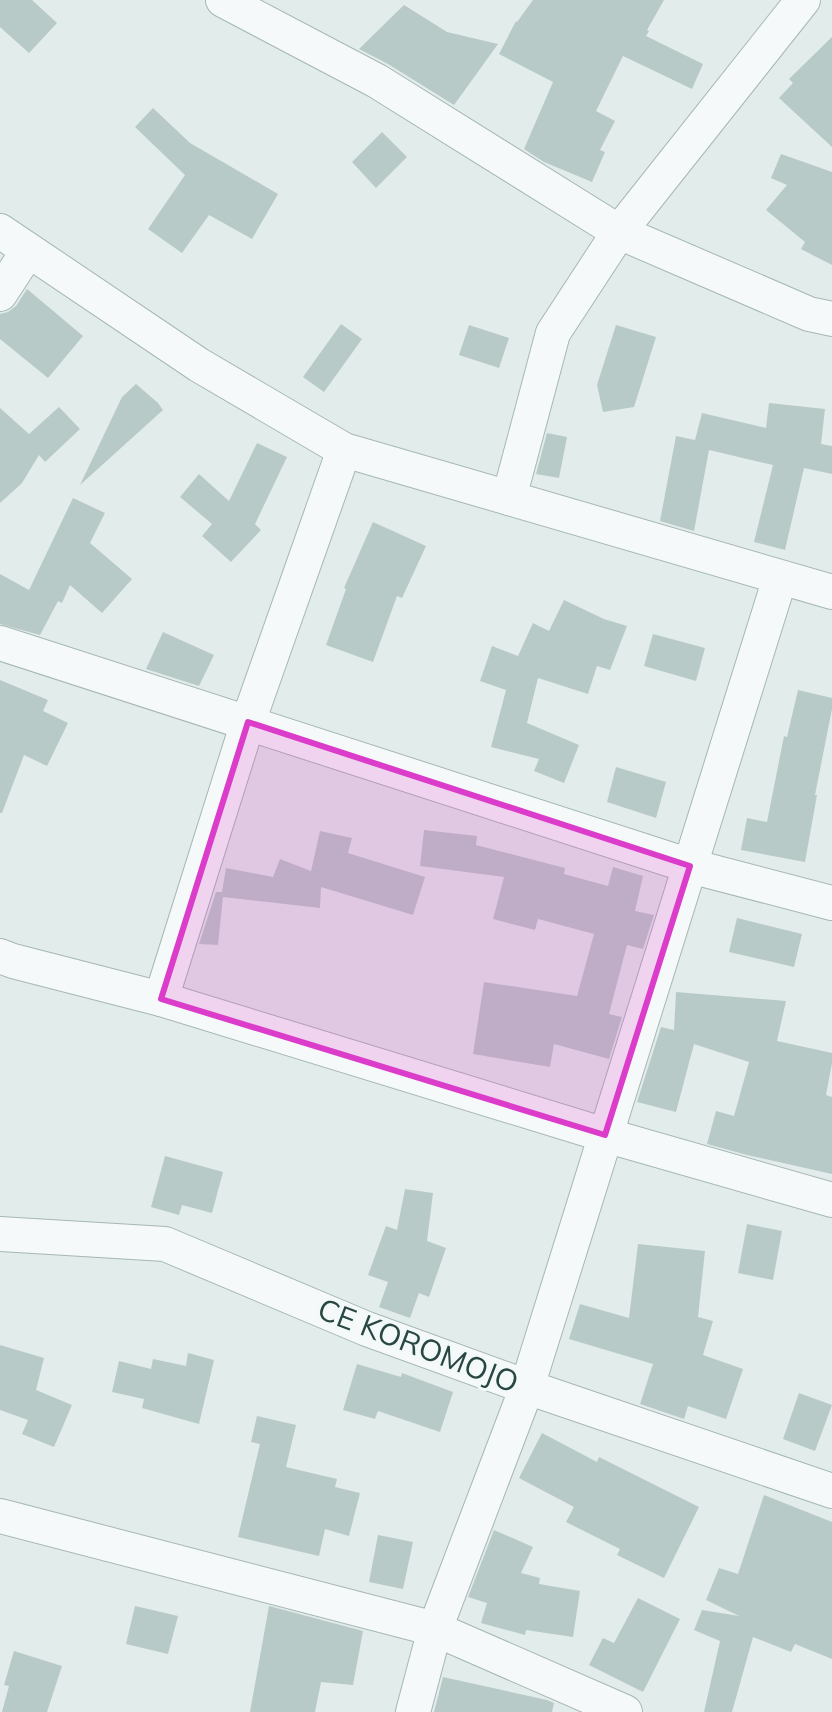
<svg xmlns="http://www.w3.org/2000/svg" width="832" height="1712" viewBox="0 0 832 1712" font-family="Mulish,sans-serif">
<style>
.building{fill:#b8cac7}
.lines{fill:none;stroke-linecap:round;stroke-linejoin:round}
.minor-casing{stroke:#a6b7b4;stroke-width:36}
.minor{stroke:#f5f9f9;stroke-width:34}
.marked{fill:#db3cca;fill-opacity:0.2;stroke:#db3cca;stroke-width:6;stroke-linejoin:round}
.labels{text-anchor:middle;stroke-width:6;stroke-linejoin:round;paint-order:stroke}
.street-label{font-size:30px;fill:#284642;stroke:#f2f9f8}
</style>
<rect width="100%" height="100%" fill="#e2ecea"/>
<g class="building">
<polygon points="0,0 32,0 57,23 29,53 0,27"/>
<polygon points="533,0 664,0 647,30 649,31 646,36 703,64 692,89 623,56 596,111 615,121 600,150 605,152 592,182 544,162 524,149 553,82 499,54 516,21 517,22"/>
<polygon points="404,5 447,32 498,44 454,105 388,64 359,49"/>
<polygon points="832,37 832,147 779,98 793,83 789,79"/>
<polygon points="153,108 190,143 278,194 252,239 209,215 182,253 148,229 185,175 135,127"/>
<polygon points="382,132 407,157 376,188 352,162"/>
<polygon points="781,154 832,172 832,265 801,249 805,242 766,210 787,185 771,178"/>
<polygon points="27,289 83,336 48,378 0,339 0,314 8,312 16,306"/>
<polygon points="341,324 362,339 324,392 303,377"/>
<polygon points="469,325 509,338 499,368 459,355"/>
<polygon points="616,325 656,337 634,407 603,412 597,385"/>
<polygon points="136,384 158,403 163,410 80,485 122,397"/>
<polygon points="769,403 825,409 821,444 832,446 832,474 804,468 785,550 754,542 773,465 709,450 694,531 660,521 676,436 695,440 702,413 766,428"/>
<polygon points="59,407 80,429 45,462 39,455 22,483 0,503 0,408 29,434"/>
<polygon points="547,433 567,437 559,478 536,474"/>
<polygon points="257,443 287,457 255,524 261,530 231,562 202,536 212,524 180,497 199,474 229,501"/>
<polygon points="73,498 105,513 90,543 132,579 102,613 70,585 62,603 58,601 40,635 0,624 0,574 29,590"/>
<polygon points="373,522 426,546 402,598 397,596 373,662 326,645 346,589 344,588"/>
<polygon points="564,600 604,619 627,626 610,670 597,666 588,694 538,678 527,723 579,745 564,783 534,771 539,759 491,747 506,690 480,681 492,646 518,656 533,623 549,631"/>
<polygon points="163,632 214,655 199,686 146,669"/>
<polygon points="653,634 705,648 696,681 644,666"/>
<polygon points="0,680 48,700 43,711 68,723 47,766 24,755 2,813 0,813"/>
<polygon points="798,690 832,698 832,709 815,795 817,795 805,862 741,850 747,818 767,822 784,736 787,737"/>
<polygon points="616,767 666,782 656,818 607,802"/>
<polygon points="424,830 477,836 476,845 565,868 564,874 608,886 613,867 643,876 635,911 654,915 643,949 627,945 609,1014 622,1017 609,1059 554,1044 550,1067 473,1054 484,982 577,996 594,934 538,919 535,930 493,919 504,877 420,866"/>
<polygon points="320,831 352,838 348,853 425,877 413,915 321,887 320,908 223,897 218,945 199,944 216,892 222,892 226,868 273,877 280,859 311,871"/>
<polygon points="737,918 802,934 794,967 729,952"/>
<polygon points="676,992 786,1001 777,1041 832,1053 832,1063 826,1095 832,1097 832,1174 747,1155 707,1144 716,1111 734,1116 749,1062 694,1044 676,1112 637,1102 661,1027 674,1030"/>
<polygon points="165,1156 223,1172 212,1213 182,1205 179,1215 151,1207"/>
<polygon points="405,1189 433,1193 427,1241 446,1248 429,1297 419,1293 410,1318 379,1307 388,1282 368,1275 386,1226 397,1230"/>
<polygon points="747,1224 782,1231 773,1280 738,1273"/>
<polygon points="638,1244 705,1251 698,1317 713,1321 703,1355 743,1369 726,1419 688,1406 684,1419 640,1404 653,1364 569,1339 580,1304 629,1318"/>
<polygon points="0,1345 44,1358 36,1390 72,1405 54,1447 22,1434 28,1420 0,1410"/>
<polygon points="188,1353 214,1360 199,1424 142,1408 144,1399 112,1392 119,1361 151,1369 153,1359 186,1366"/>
<polygon points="357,1364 401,1377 402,1373 453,1392 440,1432 378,1411 375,1419 343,1410"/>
<polygon points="799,1393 832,1405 815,1451 783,1439"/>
<polygon points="257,1416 296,1425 286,1467 337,1479 335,1487 360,1493 349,1536 325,1529 319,1556 238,1537 260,1444 251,1442"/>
<polygon points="542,1433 597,1462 599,1457 699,1507 664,1578 617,1555 620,1549 566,1522 574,1507 519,1478"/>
<polygon points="764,1495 832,1522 832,1659 795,1644 791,1652 753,1637 732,1712 704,1712 720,1641 694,1630 702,1610 739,1616 706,1600 719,1568 738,1574"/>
<polygon points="494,1530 533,1547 521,1573 540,1578 539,1584 580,1591 573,1637 526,1630 525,1635 481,1623 487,1603 468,1597"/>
<polygon points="378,1535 413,1542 403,1589 369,1582"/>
<polygon points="638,1598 680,1619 643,1692 589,1665 603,1638 614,1643"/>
<polygon points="135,1606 178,1616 168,1654 126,1644"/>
<polygon points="269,1606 363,1631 353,1685 321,1682 315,1712 250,1712"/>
<polygon points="14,1651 62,1666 47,1712 2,1712 9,1686 4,1685"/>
<polygon points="443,1677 547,1700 554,1703 552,1712 434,1712"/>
</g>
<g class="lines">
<defs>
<g id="minor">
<polyline points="223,0 377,81 619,232 809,314 832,319"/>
<polyline points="0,231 199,365 344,450 832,592"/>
<polyline points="0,294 28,251"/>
<polyline points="509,498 553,333 619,232 803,0"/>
<polyline points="0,643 690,866 832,903"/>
<polyline points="0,956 13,961 161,999 605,1135 832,1200"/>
<polyline points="161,999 248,722 344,450"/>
<polyline points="0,1234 165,1244 367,1329 527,1387 832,1491"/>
<polyline points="0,1516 435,1629 625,1712"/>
<polyline points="413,1712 435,1629 527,1387 780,578"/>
</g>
</defs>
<use href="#minor" class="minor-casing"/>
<use href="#minor" class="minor"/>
</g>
<path class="marked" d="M248,722L690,866L605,1135L161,999Z"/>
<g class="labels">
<g class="street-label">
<text transform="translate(418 1346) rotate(21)" y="10">CE KOROMOJO</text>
</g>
</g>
</svg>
